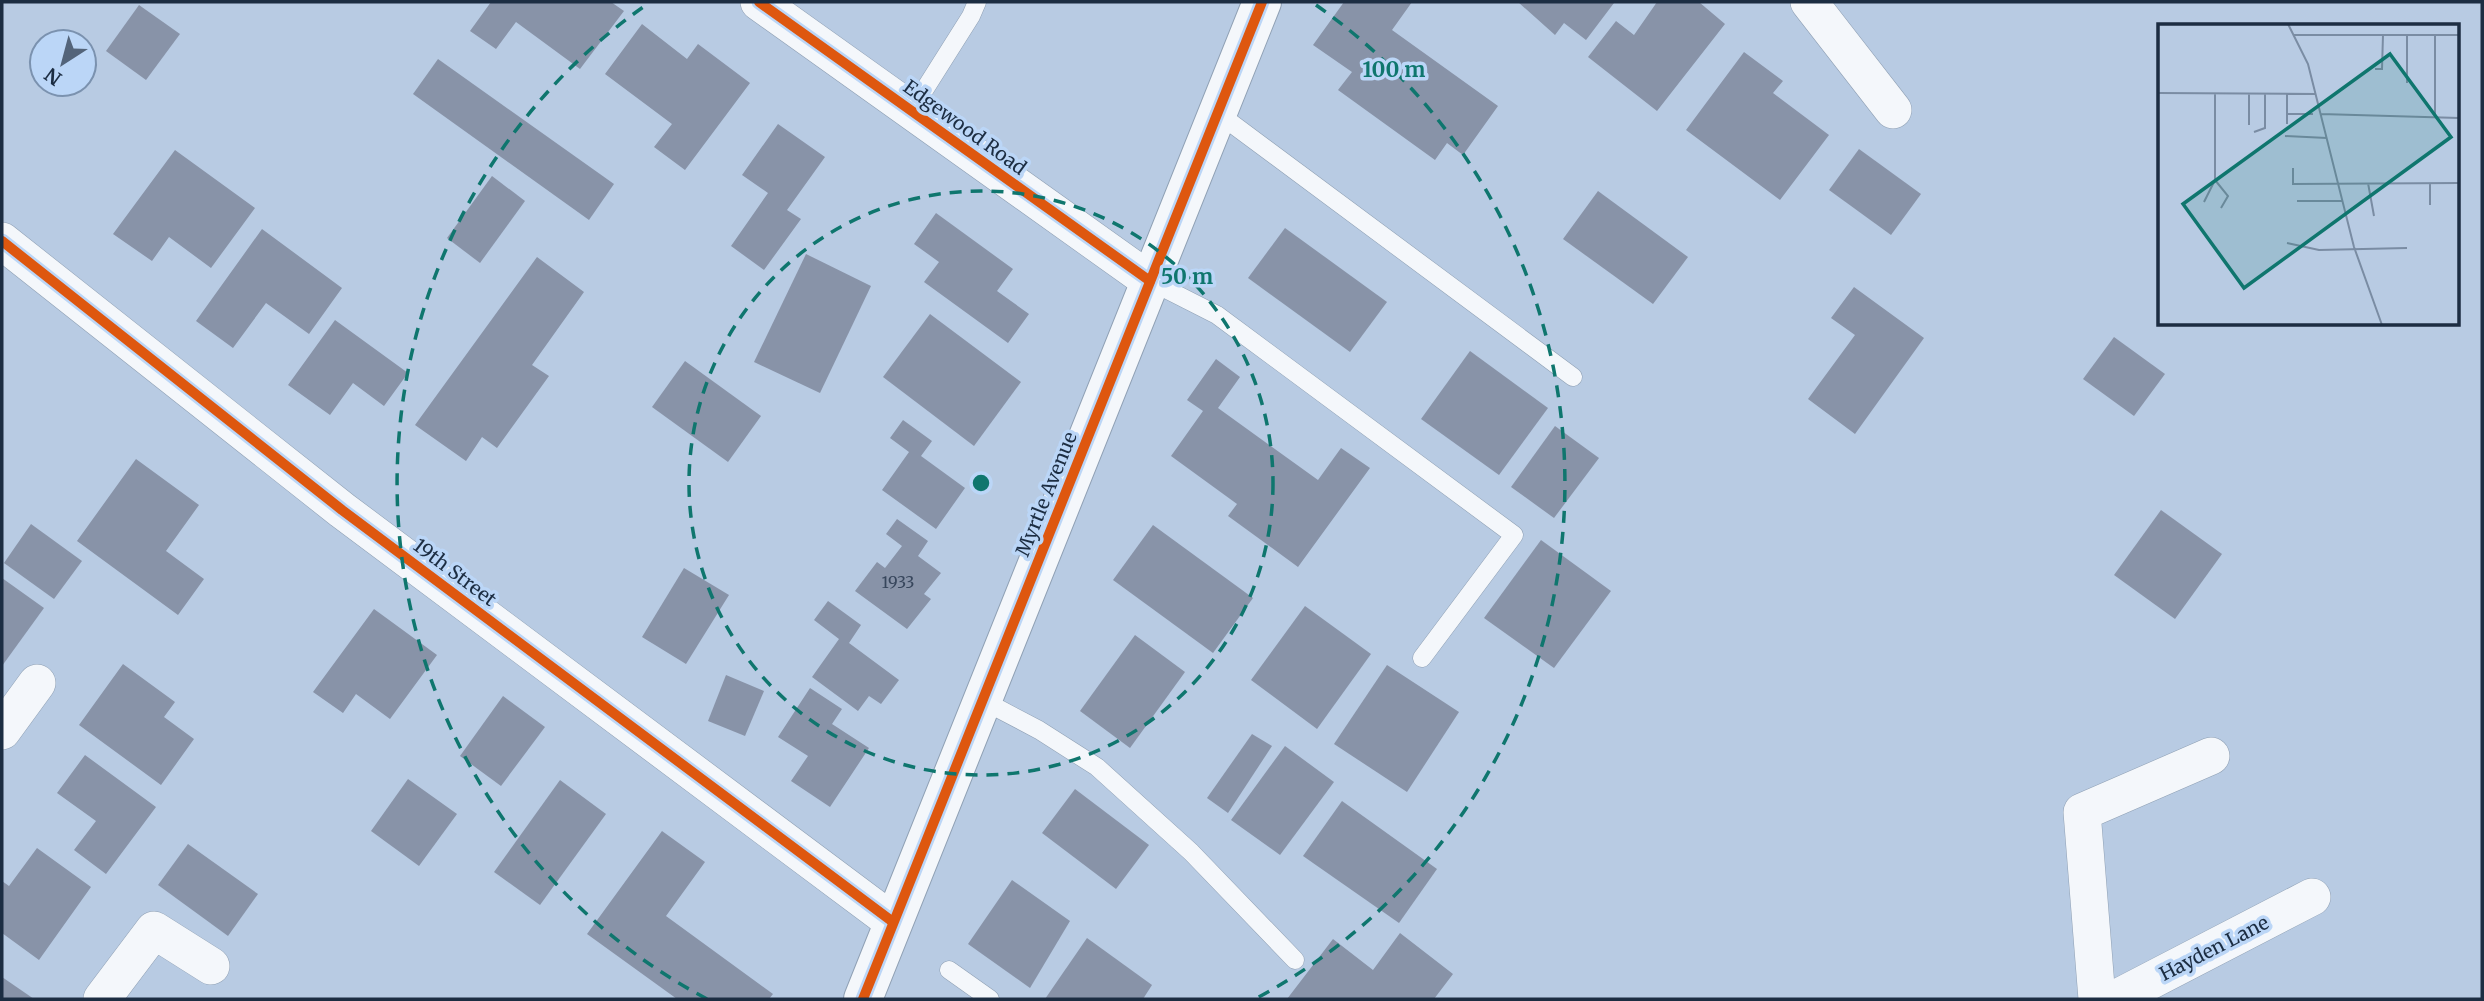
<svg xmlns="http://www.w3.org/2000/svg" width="2484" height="1001" viewBox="0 0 2484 1001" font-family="Merriweather,serif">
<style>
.building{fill:#8893a8}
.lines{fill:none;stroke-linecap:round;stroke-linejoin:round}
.service-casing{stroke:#8fa0b4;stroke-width:19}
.minor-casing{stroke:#8fa0b4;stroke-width:38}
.secondary-casing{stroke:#8fa0b4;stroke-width:40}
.service{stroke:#f4f7fb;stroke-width:18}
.minor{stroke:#f4f7fb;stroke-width:37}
.secondary{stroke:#f4f7fb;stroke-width:38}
.cycleway-casing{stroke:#bbd6f7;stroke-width:15}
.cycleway{stroke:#de570f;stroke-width:10}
.ring{fill:none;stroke:#0f766e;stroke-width:3.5;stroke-dasharray:12 9}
.labels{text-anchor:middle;stroke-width:7;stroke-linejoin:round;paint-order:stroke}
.number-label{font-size:16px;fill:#37465c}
.street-label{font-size:19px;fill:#1c2d42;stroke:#bbd6f7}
.inset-road{fill:none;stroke:#7a8ca3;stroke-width:2}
.view{fill:#0f766e;fill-opacity:0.15;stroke:#0f766e;stroke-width:3.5}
.inset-edge{fill:none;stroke:#1c2d42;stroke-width:3.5}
.centre{fill:#0f766e;stroke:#bbd6f7;stroke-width:3.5}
.ring-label{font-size:21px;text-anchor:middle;font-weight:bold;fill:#0f766e;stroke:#bbd6f7;stroke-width:7;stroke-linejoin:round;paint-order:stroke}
</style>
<rect width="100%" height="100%" fill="#b8cbe3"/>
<g class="building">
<polygon points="491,2 611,2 624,11 580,69 516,22 496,49 470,31"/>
<polygon points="1344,2 1412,2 1392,30 1498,106 1463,155 1447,143 1435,160 1338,90 1352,72 1313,45"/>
<polygon points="1518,2 1613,2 1614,3 1586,40 1564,23 1555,35"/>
<polygon points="1657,2 1699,2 1725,24 1657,111 1588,57 1616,21 1634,35"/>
<polygon points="139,5 180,34 146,80 106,51"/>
<polygon points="642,24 687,59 698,44 750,83 685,170 654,147 672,124 605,74"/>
<polygon points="1744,52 1783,81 1773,93 1829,135 1780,200 1686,130"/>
<polygon points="438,59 614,184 589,220 413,94"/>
<polygon points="778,124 825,157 787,210 801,219 764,270 731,246 768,193 742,175"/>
<polygon points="1859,149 1921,194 1891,235 1829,190"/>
<polygon points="175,150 255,208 211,268 169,237 152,261 113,234"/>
<polygon points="492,176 525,201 480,263 447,238"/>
<polygon points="1598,191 1688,257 1653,304 1563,239"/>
<polygon points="936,213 1013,269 997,291 1029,314 1008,343 924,282 939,262 914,244"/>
<polygon points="1285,228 1387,302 1350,352 1248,278"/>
<polygon points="262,229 342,288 309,334 266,303 233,348 196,321"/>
<polygon points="806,254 871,286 820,393 754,362"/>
<polygon points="537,257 584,292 532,365 549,376 497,448 482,437 466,461 415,425"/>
<polygon points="1854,287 1924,338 1855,434 1808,399 1855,335 1831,318"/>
<polygon points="930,314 1021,382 974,446 883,377"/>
<polygon points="335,320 408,373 384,406 353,383 330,415 288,385"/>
<polygon points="2114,337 2165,374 2134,416 2083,379"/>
<polygon points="1470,351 1548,408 1499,475 1421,419"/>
<polygon points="1216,359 1240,377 1218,408 1318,480 1341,448 1370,468 1298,567 1228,516 1237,504 1171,456 1203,411 1187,400"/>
<polygon points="685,361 761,416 728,462 652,407"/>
<polygon points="903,420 932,441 921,456 965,488 936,529 882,490 909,452 890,438"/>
<polygon points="1555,426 1599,458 1554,518 1511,487"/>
<polygon points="136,459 199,505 166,551 204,579 178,615 77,541"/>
<polygon points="2161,510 2222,554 2175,619 2114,575"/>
<polygon points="897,519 928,541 918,556 941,573 924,594 931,599 907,629 855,591 877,562 885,568 902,546 886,534"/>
<polygon points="31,524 82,561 54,599 4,563"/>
<polygon points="1153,525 1253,598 1213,653 1113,580"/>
<polygon points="1541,540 1611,591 1554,668 1484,618"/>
<polygon points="684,568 729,595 686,664 642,637"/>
<polygon points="2,578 44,608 2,666"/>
<polygon points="828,601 861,625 849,643 899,680 881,704 869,696 858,711 812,677 839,639 814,620"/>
<polygon points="1305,606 1371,654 1317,729 1251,680"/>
<polygon points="374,609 437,655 390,719 356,694 343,713 313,692"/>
<polygon points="1135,635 1185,672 1130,748 1080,711"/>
<polygon points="123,664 175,702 164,717 194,739 161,785 79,725"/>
<polygon points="1387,665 1459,712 1407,792 1334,744"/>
<polygon points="726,675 764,691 745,736 708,721"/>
<polygon points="810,688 842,709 832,724 869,748 830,807 791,781 808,756 778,737"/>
<polygon points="503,696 545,727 501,786 460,756"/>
<polygon points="1252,734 1272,746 1228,813 1207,798"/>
<polygon points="1285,746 1334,782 1280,855 1231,820"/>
<polygon points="85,755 156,807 106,874 74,850 96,821 57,793"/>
<polygon points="408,779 457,814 419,866 371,831"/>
<polygon points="560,780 606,814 540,905 494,872"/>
<polygon points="1075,789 1149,845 1116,889 1042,833"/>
<polygon points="1342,801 1437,869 1399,923 1303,856"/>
<polygon points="662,831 705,862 666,916 773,994 769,999 677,999 587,934"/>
<polygon points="188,844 258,894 228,936 158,885"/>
<polygon points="37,848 91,887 39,960 2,933 2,881 9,886"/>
<polygon points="1012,880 1070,921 1030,988 968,944"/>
<polygon points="1400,933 1453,974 1434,999 1287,999 1333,939 1373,970"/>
<polygon points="1087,938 1152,985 1143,999 1045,999"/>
<polygon points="2,977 34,999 2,999"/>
</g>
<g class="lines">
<defs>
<g id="service">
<polyline points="911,111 971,16 977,2"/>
<polyline points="1219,114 1573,377"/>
<polyline points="1150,281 1217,315 1514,535 1422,658"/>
<polyline points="982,700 1039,730 1097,767 1191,852 1295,960"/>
<polyline points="949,970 990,999"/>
</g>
<g id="minor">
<polyline points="759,2 1150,281"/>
<polyline points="1809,2 1893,110"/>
<polyline points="2,241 342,510 893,922"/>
<polyline points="2,731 37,683"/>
<polyline points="102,999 154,930 211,966"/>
<polyline points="2097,999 2082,812 2211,756"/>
<polyline points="2115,999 2312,897"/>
</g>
<polyline id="secondary" points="863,999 1262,2"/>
</defs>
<use href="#service" class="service-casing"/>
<use href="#minor" class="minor-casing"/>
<use href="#secondary" class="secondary-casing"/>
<use href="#service" class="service"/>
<use href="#minor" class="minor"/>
<use href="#secondary" class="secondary"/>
<defs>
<g id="cycleway">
<polyline points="759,2 1150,281"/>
<polyline points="2,241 342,510 893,922"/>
<polyline points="863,999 1262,2"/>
</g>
</defs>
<use href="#cycleway" class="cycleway-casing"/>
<use href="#cycleway" class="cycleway"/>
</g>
<g class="ring">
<circle cx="981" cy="483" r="292"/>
<path d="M707 999A584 584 0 0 1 646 5M1316 5A584 584 0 0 1 1255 999"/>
</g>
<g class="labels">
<g class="number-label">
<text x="898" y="588">1933</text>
</g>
<g class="street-label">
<text transform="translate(965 127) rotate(36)" y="7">Edgewood Road</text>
<text transform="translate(1046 494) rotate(-68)" y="7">Myrtle Avenue</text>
<text transform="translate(455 572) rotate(37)" y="7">19th Street</text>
<text transform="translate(2214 948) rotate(-27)" y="7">Hayden Lane</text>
</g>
</g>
<g transform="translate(2158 24)">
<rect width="301" height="301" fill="#b8cbe3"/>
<path class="inset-road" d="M130,0L150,40L196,223L224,301M135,11H301M217,45H224L225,11M249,59V11M0,69L158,70M91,69V101M129,70V100M129,90H155M163,90L301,94M277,93V11M96,108L107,104V69M127,112L169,114M135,144V160L301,159M57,156L70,172L63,184M210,159L216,192M139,177H185M46,178L57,156V69M272,181V159M129,219L161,226L249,224"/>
<path class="view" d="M232,30L293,113L86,264L25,180Z"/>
<rect width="301" height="301" class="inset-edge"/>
</g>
<circle cx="981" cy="483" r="10" class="centre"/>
<g class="ring-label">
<text x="1394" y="77">100 m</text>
<text x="1187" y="284">50 m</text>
</g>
<rect width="2484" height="1001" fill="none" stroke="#1c2d42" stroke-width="7"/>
<g transform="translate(63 63) rotate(216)"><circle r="33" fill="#bbd6f7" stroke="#7b92af" stroke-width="2"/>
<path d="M0-5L12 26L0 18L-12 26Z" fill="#53647a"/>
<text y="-10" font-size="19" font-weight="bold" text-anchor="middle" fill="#1c2d42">N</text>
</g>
</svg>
